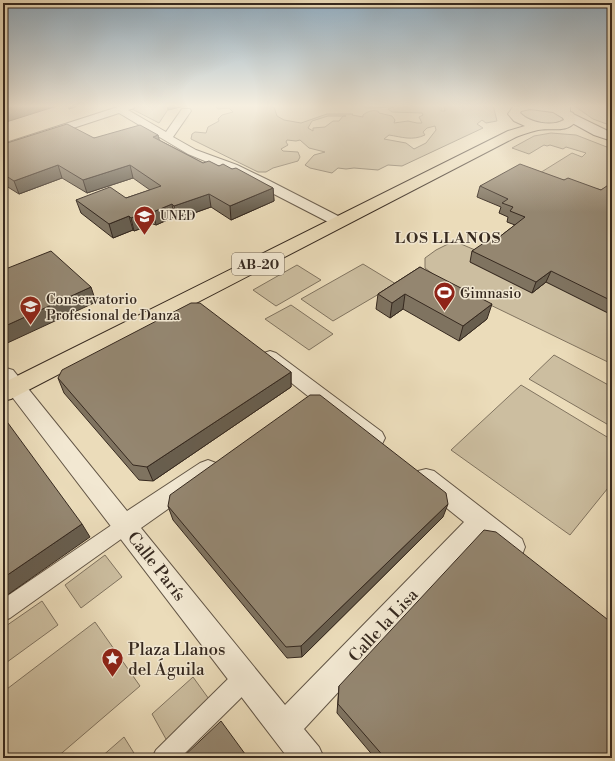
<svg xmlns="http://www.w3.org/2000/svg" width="615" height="761" viewBox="0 0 615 761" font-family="'Libre Bodoni',serif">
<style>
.green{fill:#ccbea0;stroke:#817460;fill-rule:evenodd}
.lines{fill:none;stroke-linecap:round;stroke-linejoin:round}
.pedestrian-casing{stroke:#635646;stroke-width:2}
.minor-casing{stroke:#635646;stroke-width:2}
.secondary-casing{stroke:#36291f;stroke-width:2}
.primary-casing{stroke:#36291f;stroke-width:2}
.motorway-casing{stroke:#36291f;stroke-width:2}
.pedestrian{fill:#f2e8d2;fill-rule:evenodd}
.minor{fill:#f2e8d2;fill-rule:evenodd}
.secondary{fill:#f2e8d2;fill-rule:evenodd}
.primary{fill:#ebdcba;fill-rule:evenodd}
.motorway{fill:#ebdcba;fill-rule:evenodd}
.wall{fill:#7f7360;stroke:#36291f}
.shaded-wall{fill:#685e4e;stroke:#36291f}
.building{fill:#948670;stroke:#36291f}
.labels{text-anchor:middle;stroke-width:3;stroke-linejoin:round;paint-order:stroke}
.far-poi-label{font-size:12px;fill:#36291f;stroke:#f2e8d2;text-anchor:start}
.shield{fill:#f2e8d2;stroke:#6e6255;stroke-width:1}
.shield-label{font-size:13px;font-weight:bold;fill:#36291f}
.poi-label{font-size:14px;fill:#36291f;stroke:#f2e8d2;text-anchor:start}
.far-district-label{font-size:15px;font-weight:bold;letter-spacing:1px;fill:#36291f;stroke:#f2e8d2}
.near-street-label{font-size:17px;fill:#36291f;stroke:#f2e8d2}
.near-poi-label{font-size:17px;fill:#36291f;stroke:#f2e8d2;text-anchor:start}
</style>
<rect width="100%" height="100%" fill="#ebdcba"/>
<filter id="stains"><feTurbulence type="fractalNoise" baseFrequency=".005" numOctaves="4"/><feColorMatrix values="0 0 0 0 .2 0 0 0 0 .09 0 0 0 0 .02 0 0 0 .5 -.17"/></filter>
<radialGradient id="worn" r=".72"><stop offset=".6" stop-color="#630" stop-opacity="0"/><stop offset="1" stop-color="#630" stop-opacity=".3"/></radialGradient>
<g class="green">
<polygon points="138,105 171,105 159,123 130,108"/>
<path d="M214,105H252L251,107L263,105L274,107L277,116L284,120L301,123L327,114H353L352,115L363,117V115C368,111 372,110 378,111L379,113L392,116L395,120L394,123L408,121L417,123H422L419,117L423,115L422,113L392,112L388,109L394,107L366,108L361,105H440L442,109L441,111H445L444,107L448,106L446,105H493L497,121L486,123L482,120L477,124L483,128L402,166L388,165L378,170L354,168L346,169L338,168L332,173L310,168L305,165L314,155L325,152L309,148L300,140L296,141L287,140L286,142L288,145L281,149L283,151L298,152L300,157L298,161L273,168L266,172H258L191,139L192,134L195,132L206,133L208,127L219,121L218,119L222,115L233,112L229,108L218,109ZM328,116H346H343L339,121H333L325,127L313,128V131L308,128L312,121ZM435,126L436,130L426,143L414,149L406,143L384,139L389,135C402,137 412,141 425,135L423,132L427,128Z"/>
<polygon points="573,105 612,105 612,126 593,119"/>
<path d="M548,108L564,118C554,129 531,122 521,115V112L525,109Z"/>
<polygon points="551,133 576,135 612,149 612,196 535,176 572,153 582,157 586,153 566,147 563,149 550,145 547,146 544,145 529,154 512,148 534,136"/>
<polygon points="454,241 482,253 470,262 532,293 546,282 612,315 612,364 443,282 425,268 425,258 436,250"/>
<polygon points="363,264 396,284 333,321 301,299"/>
<polygon points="297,265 321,280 276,306 253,290"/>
<polygon points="291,305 333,334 309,350 265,319"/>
<polygon points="554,355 612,387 612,427 529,379"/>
<polygon points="521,385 612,440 612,483 570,535 451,450"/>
<polygon points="105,555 122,577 81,608 65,585"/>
<polygon points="42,601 58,625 3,665 3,628"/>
<polygon points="95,622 140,686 56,758 3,758 3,692"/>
<polygon points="193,677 214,706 171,748 152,714"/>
<polygon points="124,737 137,758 100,758"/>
</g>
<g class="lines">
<defs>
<g id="pedestrian">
<polygon points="125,518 131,520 134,526 131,532 10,618 3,621 3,599 119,520"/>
<polygon points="245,667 253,670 256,678 253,686 180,758 152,758 156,750 237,670"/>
</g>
<g id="minor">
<polygon points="124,105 135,105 134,108 128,110 166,132 182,109 190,109 191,111 173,137 196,150 237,165 268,180 344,219 346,222 344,225 339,226 334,225 229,171 188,154 119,113 3,151 3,144"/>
<polygon points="270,351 276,353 382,432 385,438 382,444 375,446 368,444 264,361 261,357 264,353"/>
<polygon points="6,368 13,370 127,511 200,463 208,460 216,463 219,469 216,475 141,528 285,705 464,522 418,485 415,478 418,471 426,469 434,471 522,539 525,547 522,555 513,558 504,555 482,537 304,729 319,747 324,758 288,758 3,385 3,369"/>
</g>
<polygon id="secondary" points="569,112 612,133 612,141 594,135 565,119 563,116 565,113"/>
<path id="primary" d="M519,105C542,105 552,102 573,113L576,121C567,134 550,127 538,130C530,132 523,134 516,137L11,399L3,401V383L508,131L525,126L514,121L508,114L513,107ZM530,109L553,112L563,118L564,120C552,127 530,123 520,113L521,111Z"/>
<polygon id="motorway" points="558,105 570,105 570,112 568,114 560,114 558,112"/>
</defs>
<use href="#pedestrian" class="pedestrian-casing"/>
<use href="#minor" class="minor-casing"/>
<use href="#secondary" class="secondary-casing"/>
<use href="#primary" class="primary-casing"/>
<use href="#motorway" class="motorway-casing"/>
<use href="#pedestrian" class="pedestrian"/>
<use href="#minor" class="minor"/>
<use href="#secondary" class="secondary"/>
<use href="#primary" class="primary"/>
<use href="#motorway" class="motorway"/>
</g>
<g class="wall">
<polygon points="158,135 159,140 203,163 219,166 232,169 273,188 274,201 231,220 211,207 177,219 174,217 156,225 153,224 134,231 133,230 113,238 81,213 76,200 126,198 150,190 133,178 87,193 62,178 19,194 3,184 3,141 7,143 94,138"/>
<polygon points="564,180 601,190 612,184 612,315 546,282 532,293 470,262 472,251 498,238 515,225 507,222 508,217 499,213 501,207 477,197 480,186"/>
<polygon points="420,267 487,319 459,341 403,309 390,318 376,309 378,294"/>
<polygon points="291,372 291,387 153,481 139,480 64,393 58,378"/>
<polygon points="168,506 443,517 302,657 287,658 173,520"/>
<polygon points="339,686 612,758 375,758 337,713"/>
</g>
<g class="shaded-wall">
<polygon points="19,105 60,105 3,123 3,110"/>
<polygon points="68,105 80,105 69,109"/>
<polygon points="167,105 189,105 168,110"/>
<polygon points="158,135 161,147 153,137"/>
<polygon points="58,165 62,178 19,194 14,181"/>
<polygon points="130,165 133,178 87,193 83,180"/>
<polygon points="273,188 274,201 231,220 230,206"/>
<polygon points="209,194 211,207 177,219 174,206"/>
<polygon points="172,204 174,217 156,225 153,212"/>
<polygon points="150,210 153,224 134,231 131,218"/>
<polygon points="129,216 133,230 113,238 109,224"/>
<polygon points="551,271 546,282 532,293 536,282"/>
<polygon points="91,287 96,302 3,345 3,327"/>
<polygon points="405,294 403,309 390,318 392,303"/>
<polygon points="492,304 487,319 459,341 463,326"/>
<polygon points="291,372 291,387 153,481 147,467"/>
<polygon points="448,504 443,517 302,657 301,646"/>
<polygon points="82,524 90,537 3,598 3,578"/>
</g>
<g class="building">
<polygon points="3,105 19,105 3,110"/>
<polygon points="67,124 94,138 140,125 158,135 153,137 203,163 209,161 219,166 223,164 232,169 236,168 273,188 230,206 209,194 174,206 172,204 153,212 150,210 131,218 129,216 109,224 76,200 110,187 126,198 161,186 130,165 83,180 58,165 14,181 3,174 3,141 7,143"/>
<polygon points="520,164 564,180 568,178 601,190 611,183 612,184 612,301 551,271 536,282 472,251 494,236 498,238 525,217 510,211 513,207 502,203 508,199 480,186"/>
<polygon points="51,251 91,287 3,327 3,270"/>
<polygon points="420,267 492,304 463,326 405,294 392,303 378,294"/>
<polygon points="191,303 200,303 291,372 147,467 133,465 58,378 62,370"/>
<polygon points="310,395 320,395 446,493 448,504 301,646 286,647 168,506 170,495"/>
<polygon points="3,419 5,419 82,524 3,578"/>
<polygon points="484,530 496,532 612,623 612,758 385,758 338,704 339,686"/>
<polygon points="221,721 248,758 182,758"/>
</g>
<linearGradient id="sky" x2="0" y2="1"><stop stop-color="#90acc0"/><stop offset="0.5" stop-color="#f6efe0"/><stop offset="1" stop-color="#f6efe0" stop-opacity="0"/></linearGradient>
<rect width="615" height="212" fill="url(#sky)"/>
<defs>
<symbol id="university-pin" viewBox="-11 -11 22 30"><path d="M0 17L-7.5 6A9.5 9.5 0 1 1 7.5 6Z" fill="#8f2418" stroke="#f2e8d2"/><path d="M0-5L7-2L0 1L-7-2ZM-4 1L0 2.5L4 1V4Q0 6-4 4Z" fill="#fff"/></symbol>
<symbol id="stadium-pin" viewBox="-11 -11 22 30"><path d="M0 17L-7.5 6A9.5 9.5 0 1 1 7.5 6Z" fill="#8f2418" stroke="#f2e8d2"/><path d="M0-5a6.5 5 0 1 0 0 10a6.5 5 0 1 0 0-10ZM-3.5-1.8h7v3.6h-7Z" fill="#fff"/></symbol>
<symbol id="sight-pin" viewBox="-11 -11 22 30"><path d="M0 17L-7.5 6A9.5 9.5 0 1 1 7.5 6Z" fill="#8f2418" stroke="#f2e8d2"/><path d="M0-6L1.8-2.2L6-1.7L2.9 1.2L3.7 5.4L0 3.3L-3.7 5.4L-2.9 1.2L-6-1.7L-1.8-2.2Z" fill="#fff"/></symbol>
</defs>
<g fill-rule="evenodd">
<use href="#university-pin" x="132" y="204" width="25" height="34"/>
<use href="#stadium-pin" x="432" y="280" width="25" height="34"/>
<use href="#university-pin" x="18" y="294" width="25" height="34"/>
<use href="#sight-pin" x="100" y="646" width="25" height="34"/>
</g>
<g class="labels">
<g class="far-poi-label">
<text x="160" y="220">UNED</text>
</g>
<rect class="shield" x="232" y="253" width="52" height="22" rx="3"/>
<g class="shield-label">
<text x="258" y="269">AB-20</text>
</g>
<g class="poi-label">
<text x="460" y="298">Gimnasio</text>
<text x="46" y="304">Conservatorio<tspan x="46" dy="16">Profesional de Danza</tspan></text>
</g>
<g class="far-district-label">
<text x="448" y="243">LOS LLANOS</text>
</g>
<g class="near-street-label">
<text transform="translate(157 566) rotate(52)" y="6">Calle París</text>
<text transform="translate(383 625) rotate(-47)" y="6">Calle la Lisa</text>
</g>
<g class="near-poi-label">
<text x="128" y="655">Plaza Llanos<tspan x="128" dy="20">del Águila</tspan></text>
</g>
</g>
<rect width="615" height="761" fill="none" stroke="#ebdcba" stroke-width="16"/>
<rect x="4" y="4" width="607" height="753" fill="none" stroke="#36291f" stroke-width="2"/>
<rect x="8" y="8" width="599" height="745" fill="none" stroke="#36291f"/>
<rect width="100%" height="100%" filter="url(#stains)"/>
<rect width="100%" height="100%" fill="url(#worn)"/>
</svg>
